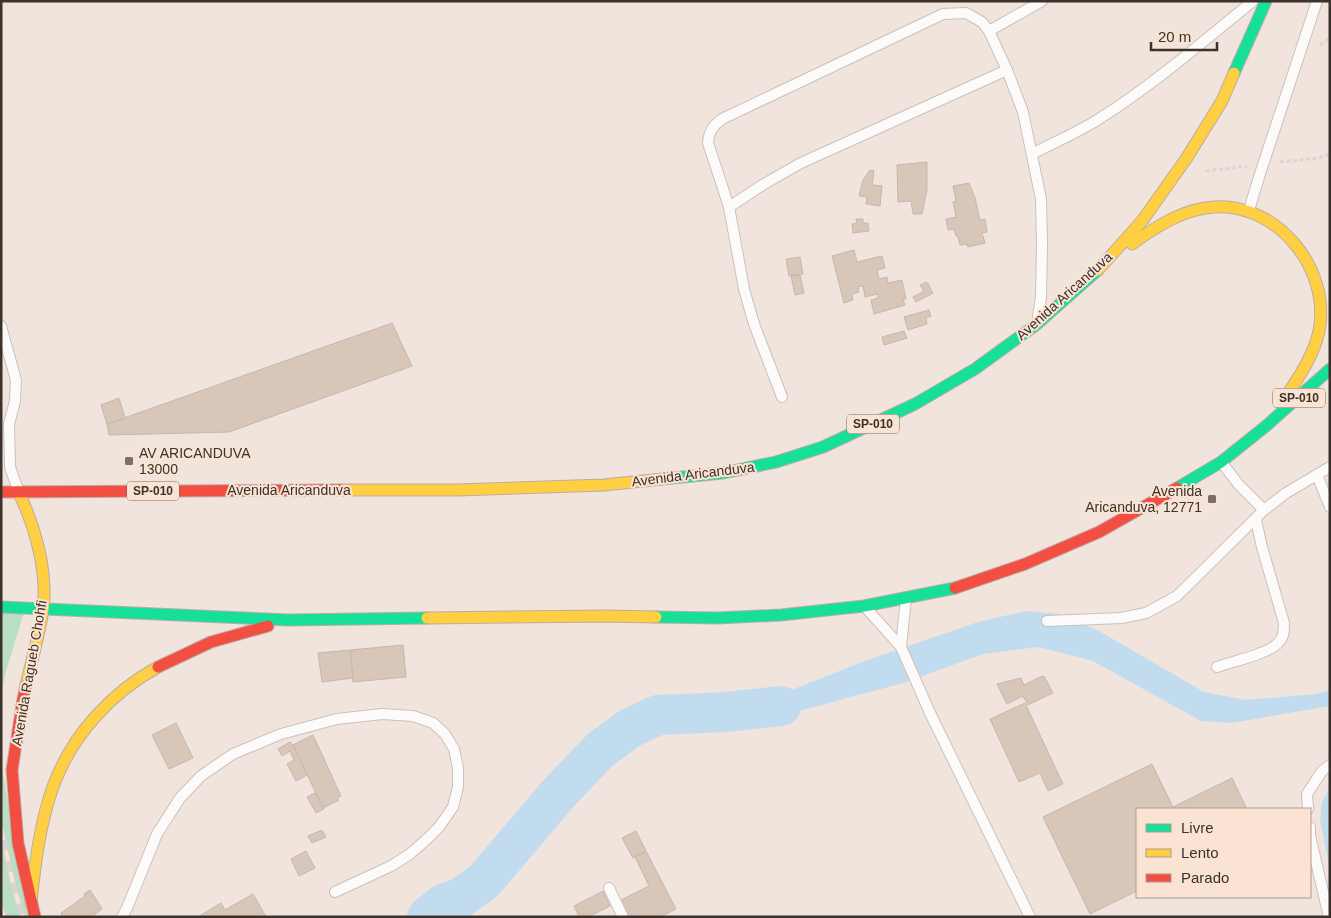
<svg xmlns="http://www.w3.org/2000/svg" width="1331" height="918" viewBox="0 0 1331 918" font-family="Helvetica,sans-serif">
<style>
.green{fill:#b9dec3}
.water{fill:#c1dcee}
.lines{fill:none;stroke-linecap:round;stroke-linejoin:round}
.river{stroke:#c1dcee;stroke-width:40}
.building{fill:#d8c6b9;stroke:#c2b8b2}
.lane-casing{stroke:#cbc1ba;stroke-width:12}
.fast-casing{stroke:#bdaba7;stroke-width:13}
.slow-casing{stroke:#bdaba7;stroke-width:13}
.jam-casing{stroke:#bdaba7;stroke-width:13}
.path{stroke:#d9d6d4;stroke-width:3;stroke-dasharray:4 2.5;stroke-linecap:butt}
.lane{stroke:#fdfbfa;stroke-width:10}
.fast{stroke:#16e098;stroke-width:11}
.slow{stroke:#ffcf43;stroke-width:11}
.jam{stroke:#f24e42;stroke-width:11}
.rail-casing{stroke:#d8d4d2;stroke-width:5.5}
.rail{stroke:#fae3d3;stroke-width:4;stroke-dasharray:11;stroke-linecap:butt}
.poi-dot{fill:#7a7069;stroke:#fae3d3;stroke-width:2}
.labels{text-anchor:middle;stroke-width:4;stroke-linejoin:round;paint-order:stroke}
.shield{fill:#fae3d3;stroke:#74675d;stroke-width:1}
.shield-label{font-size:12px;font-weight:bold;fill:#3a322b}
.street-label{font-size:14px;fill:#3a322b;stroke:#fae3d3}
.poi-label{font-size:14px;fill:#3a322b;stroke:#fae3d3;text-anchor:start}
</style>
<rect width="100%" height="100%" fill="#f1e4dc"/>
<g class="green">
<polygon points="1,612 24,612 6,671 1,698"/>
<polygon points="1,762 28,917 1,917"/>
</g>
<g class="water">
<polygon points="1026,611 1059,614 1099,631 1204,692 1245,700 1316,694 1330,690 1330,706 1231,723 1201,721 1093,661 1038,647 983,654 903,683 788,714 755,717 726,712 747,704 774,697 862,662 978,622"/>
<polygon points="1330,787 1330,870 1320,820 1322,802"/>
</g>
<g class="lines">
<polyline class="river" points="427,917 443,904 462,897 484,881 558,794 600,750 630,728 658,715 726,712 781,706"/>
</g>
<g class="building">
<polygon points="927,162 927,190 922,214 913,214 911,201 898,202 897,165"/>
<polygon points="870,170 874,171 872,185 882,186 880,206 866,204 867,197 859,196 863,180"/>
<polygon points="969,183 975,198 980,220 985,219 987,232 982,233 985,243 968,247 967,244 960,245 958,236 956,236 954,229 948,230 946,219 956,217 953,202 956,201 953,186"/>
<polygon points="856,219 863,219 863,223 868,223 869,231 853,233 852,224 857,223"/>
<polygon points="854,250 857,262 882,256 885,268 877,270 879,279 887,277 888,283 902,280 906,299 903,299 905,305 874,314 871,300 878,298 877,294 865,297 863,286 858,287 859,292 852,294 853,300 844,303 832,256"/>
<polygon points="800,257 803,274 789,276 786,259"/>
<polygon points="800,275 804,293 795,295 791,276"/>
<polygon points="927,282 933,293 916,302 913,297 924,291 920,285"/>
<polygon points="929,310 931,316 926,318 927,324 908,330 904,317"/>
<polygon points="392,323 412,366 229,432 109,435 107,424"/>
<polygon points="904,331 907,338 884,345 882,337"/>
<polygon points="119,398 125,418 107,424 101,405"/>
<polygon points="403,645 406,677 353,682 350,650"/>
<polygon points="350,650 353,678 322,682 318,653"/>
<polygon points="1044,676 1053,693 1028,705 1023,696 1007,704 997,684 1021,678 1024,685 1040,677"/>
<polygon points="1025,703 1063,784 1048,791 1040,773 1019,782 990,719"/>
<polygon points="176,723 193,758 169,769 152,735"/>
<polygon points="313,735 341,796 337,798 339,800 323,808 293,745"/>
<polygon points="290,742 293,745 307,775 296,781 287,764 294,760 290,751 282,756 278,749"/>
<polygon points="1152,764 1173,807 1232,778 1247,809 1137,809 1137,891 1090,914 1043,817"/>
<polygon points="315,793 324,809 316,813 307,797"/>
<polygon points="322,830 326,837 312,843 308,836"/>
<polygon points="636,831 646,851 633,858 622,838"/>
<polygon points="306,851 315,868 299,876 291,859"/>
<polygon points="646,851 676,909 660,917 629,917 621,900 649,886 635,857"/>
<polygon points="90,890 102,909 91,917 89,915 86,917 63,917 61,913 85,896 84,894"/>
<polygon points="603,891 610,906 588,917 579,917 574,906"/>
<polygon points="253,894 266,917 198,917 221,903 225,910"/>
</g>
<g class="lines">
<defs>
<g id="lane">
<polyline points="989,31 1042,1"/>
<path d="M1032,154C1053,143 1074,134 1094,122C1151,87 1201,43 1253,1"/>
<path d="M729,207L708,143C709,131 713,126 722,119L943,14L966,13L982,22L989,31L1007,70L1023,112L1041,199L1042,245L1041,297L1038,316"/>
<polyline points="1249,210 1259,177 1317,1"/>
<polyline points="1,326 16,380 15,401 9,424 10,467 18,490"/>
<polyline points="782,397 754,324 744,289 729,207 764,184 801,163 1007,70"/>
<polyline points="1222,463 1239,485 1264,510 1286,493 1330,467"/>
<polyline points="1317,475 1330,507"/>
<polyline points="866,608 901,647 930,713 1030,917"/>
<polyline points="1047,621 1121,618 1146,613 1177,596 1264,510"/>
<polyline points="901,647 906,598"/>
<path d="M1217,667C1233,661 1269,654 1279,642C1284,637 1284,630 1284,623L1262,547L1256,520"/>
<polyline points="1308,809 1307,794 1322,771 1330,765"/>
<polyline points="1310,827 1310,836 1329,917"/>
<polyline points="609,888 623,917"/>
<polyline points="122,917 127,908 157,834 180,798 201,776 233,754 281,734 337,719 382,714 413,716 433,723 445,734 454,749 458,768 458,787 453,807 439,827 427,839 410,854 391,866 335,892"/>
</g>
<g id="fast">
<polyline points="1234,73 1266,1"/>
<polyline points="662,479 723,473 776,462 823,447 915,404 975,369 1037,324 1098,270"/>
<polyline points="1177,488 1221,462 1266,426 1330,369"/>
<polyline points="1,607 289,620 427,618"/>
<polyline points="656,617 717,618 781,615 864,606 955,588"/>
</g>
<g id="slow">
<path d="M1132,244C1157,226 1183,209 1214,207C1278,203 1331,269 1319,331C1314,355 1299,377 1285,398"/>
<polyline points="1098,270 1142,221 1186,159 1222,101 1234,73"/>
<polyline points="341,490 457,490 604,485 662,479"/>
<path d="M18,491C35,526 48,571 43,610C39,635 32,660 26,685"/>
<polyline points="427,618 607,616 656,617"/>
<path d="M31,903C35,863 40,822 54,784C73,734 112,692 158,667"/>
</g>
<g id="jam">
<polyline points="1,492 341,490"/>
<polyline points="955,588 1025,564 1099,532 1177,488"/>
<polyline points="158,667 211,642 268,626"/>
<polyline points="26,685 23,699 12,770 18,843 35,917"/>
</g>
</defs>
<use href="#lane" class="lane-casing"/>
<use href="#fast" class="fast-casing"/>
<use href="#slow" class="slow-casing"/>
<use href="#jam" class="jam-casing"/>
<g class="path">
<polyline points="1320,45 1330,38"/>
<polyline points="1280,162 1319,158 1330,154"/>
<polyline points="1206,171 1247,166"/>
</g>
<use href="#lane" class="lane"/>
<use href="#fast" class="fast"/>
<use href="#slow" class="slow"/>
<use href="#jam" class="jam"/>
<defs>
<g id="rail">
<polyline points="1,829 14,888 23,917"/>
<polyline points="1,908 4,917"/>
</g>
</defs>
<use href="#rail" class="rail-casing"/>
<use href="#rail" class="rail"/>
</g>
<g class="poi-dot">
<rect x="124" y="456" width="10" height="10" rx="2.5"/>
<rect x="1207" y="494" width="10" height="10" rx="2.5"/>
</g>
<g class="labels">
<g class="shield">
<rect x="1273" y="388.5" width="52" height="19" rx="4"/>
<rect x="847" y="414.5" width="52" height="19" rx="4"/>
<rect x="127" y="481.5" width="52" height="19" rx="4"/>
</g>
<g class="shield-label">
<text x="1299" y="402">SP-010</text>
<text x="873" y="428">SP-010</text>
<text x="153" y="495">SP-010</text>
</g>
<g class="street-label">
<text transform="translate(1064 296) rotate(-42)" y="5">Avenida Aricanduva</text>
<text transform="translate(693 474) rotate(-7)" y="5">Avenida Aricanduva</text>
<text x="289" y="495">Avenida Aricanduva</text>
<text transform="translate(29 673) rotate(-80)" y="5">Avenida Ragueb Chohfi</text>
</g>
<g class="poi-label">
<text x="139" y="458">AV ARICANDUVA<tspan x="139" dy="16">13000</tspan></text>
<text x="1202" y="496" text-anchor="end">Avenida<tspan x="1202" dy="16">Aricanduva, 12771</tspan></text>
</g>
</g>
<rect width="1331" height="918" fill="none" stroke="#3a322b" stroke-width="5"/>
<rect x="1136" y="808" width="175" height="90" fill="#fae3d3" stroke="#ad9c90"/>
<rect x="1146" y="824" width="25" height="8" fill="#16e098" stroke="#ad9c90"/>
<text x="1181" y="833" font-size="15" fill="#3a322b">Livre</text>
<rect x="1146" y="849" width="25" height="8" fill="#ffcf43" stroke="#ad9c90"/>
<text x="1181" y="858" font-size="15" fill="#3a322b">Lento</text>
<rect x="1146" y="874" width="25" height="8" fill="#f24e42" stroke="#ad9c90"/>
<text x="1181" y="883" font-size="15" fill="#3a322b">Parado</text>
<path d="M1151 42v8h66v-8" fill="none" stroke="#3a322b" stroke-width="2.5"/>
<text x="1158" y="42" font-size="15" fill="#3a322b" stroke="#fae3d3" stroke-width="4" paint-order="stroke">20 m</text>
</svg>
